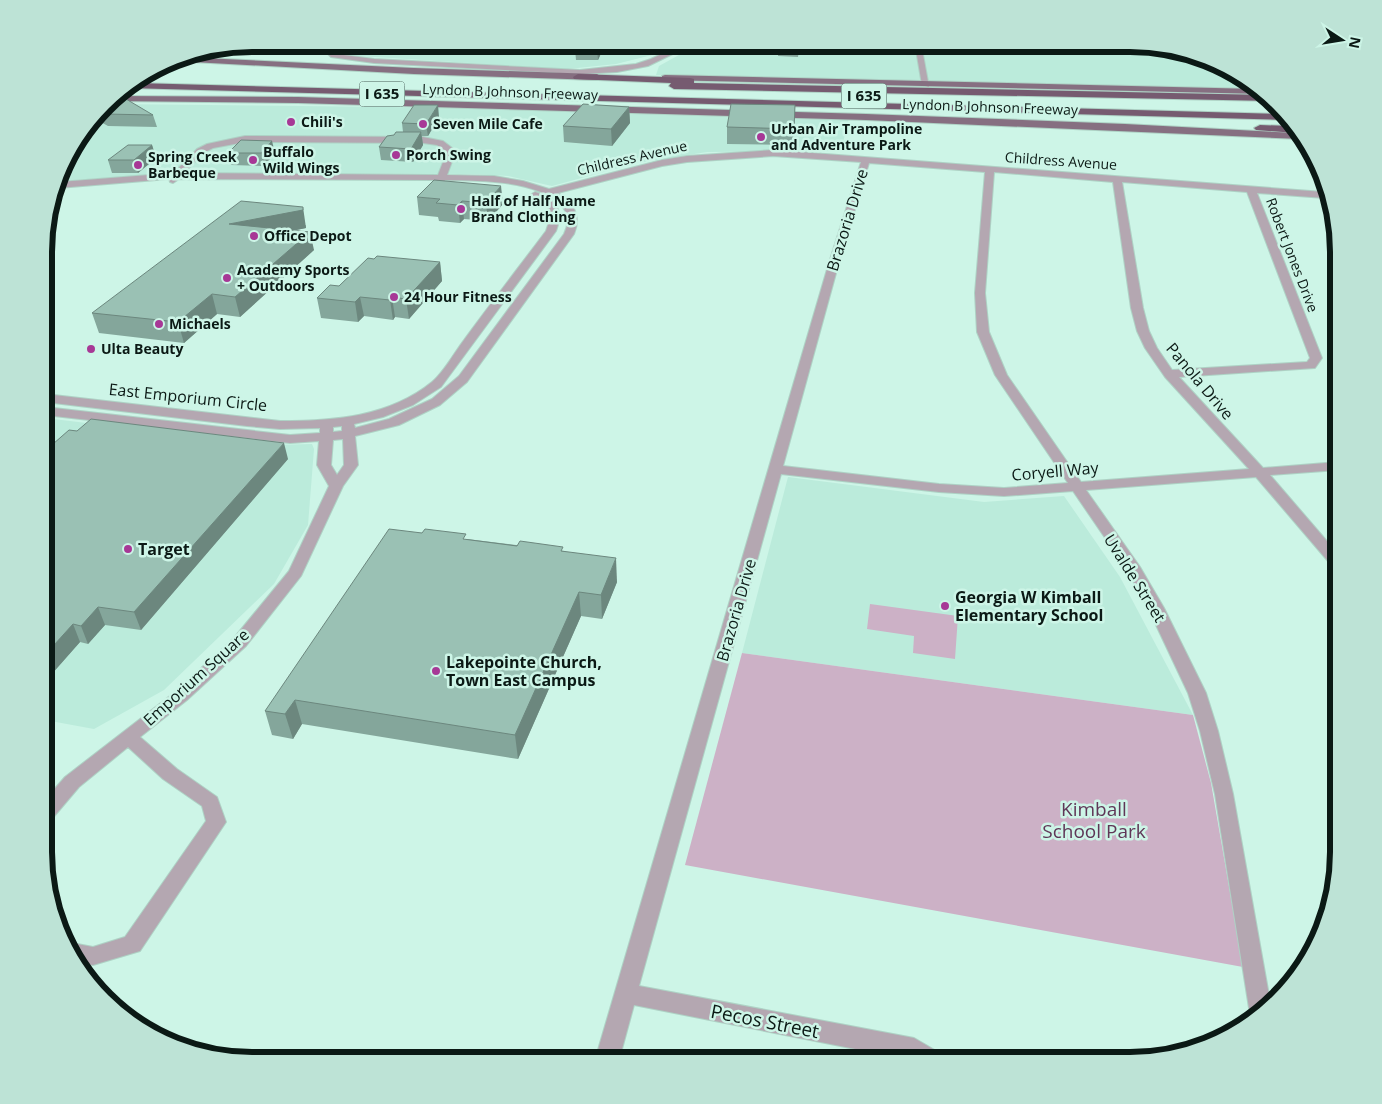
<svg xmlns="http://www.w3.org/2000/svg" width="1382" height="1104" viewBox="0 0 1382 1104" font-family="'Open Sans',sans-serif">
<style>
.built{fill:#bbebdb}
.green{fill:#ccb1c6}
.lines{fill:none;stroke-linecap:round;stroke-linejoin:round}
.minor-casing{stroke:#aed2c5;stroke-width:2}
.major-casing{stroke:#aed2c5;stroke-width:2}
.highway-casing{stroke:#aed2c5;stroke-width:2}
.minor{fill:#b4a7b1;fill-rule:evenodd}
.major{fill:#866f81;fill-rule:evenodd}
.highway{fill:#765b70;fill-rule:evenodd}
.wall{fill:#84a69b}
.shaded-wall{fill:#6c877e}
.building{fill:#9ac1b4;stroke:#6c877e}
.poi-dot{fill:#a73896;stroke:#cdf5e7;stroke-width:2}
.labels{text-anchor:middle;stroke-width:5;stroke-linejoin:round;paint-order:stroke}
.far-street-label{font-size:14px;fill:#0b1915;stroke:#cdf5e7}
.far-poi-label{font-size:14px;font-weight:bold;fill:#0b1915;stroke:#cdf5e7;text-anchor:start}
.shield{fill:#cdf5e7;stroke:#455b54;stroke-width:1}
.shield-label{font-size:15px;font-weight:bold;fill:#0b1915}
.street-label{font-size:16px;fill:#0b1915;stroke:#cdf5e7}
.poi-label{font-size:16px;font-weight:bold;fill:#0b1915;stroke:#cdf5e7;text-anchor:start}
.near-park-label{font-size:19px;fill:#5f3657;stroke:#cdf5e7}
.near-street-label{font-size:19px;fill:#0b1915;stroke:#cdf5e7}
.rim{fill:none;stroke:#0b1915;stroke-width:6}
</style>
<rect width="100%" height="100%" fill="#cdf5e7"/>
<g class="built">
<polygon points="348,44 583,44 583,46 624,46 652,55 616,64 568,69 342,55 340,52"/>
<polygon points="707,44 1143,44 1209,60 1254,88 1010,84 656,75 659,66 688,50"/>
<polygon points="108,104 391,107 849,118 841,151 707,152 637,163 552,186 508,176 472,174 174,173 60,181 72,148"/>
<polygon points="45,418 269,445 312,444 314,449 308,525 274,584 164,690 94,729 45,720"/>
<polygon points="788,477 984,502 1064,496 1120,577 1193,715 742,653"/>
</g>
<g class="green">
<polygon points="870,604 958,616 955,659 913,653 914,636 867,629"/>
<polygon points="742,653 1193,715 1211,783 1243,967 685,865"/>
</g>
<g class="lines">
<defs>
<g id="minor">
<polygon points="337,44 344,44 336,54 374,59 580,70 636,64 651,59 683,44 693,44 648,66 617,72 580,74 374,63 331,57 328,54"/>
<polygon points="915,44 921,44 929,87 922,85"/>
<path d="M245,136L423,137L443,141L456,151L447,175L494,176L523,181L549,189L662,160L687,156L773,150L1324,192L1325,198L1257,193L1322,358L1315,368L1179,377L1263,468L1338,462V470L1270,475L1338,554V569L1333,567L1256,477L1086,490L1140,567L1164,608L1206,693L1218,731L1233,794L1270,1001L1252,1014L1249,1008L1215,794L1200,731L1188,693L1148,608L1125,567L1073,491L1004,496L939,492L781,474L639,986L914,1038L938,1052L942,1060H911L634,1005L619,1060H595L828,266L861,162L773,156L687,162L662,166L558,193C573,203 582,215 574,234L467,382L440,405L399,425L355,436L358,465L343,486L301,576L246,646L187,700L140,737L177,769L217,797L226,822L140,951L93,965L80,963L66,945L72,943L93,947L125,937L206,821L202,806L163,779L128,747L79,787L51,820L44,822V801L65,777L175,692L234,638L289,571L329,486L317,465L319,441L290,443L45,415V407L290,435L320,433V428L280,429L247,426L45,402V394L280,421C333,421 389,417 432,382C444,372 454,353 464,340C491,303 519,267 546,231L550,219L548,206L530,195L535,192L541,194V192C511,180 477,181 445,180L442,185L439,186L434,183L436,180L179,179L173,183L170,182L169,179L58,188L60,182L174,173L197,149L207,144ZM245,142L423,143L437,145L447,152L438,175L184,173L203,153L213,148ZM869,163L985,172L975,293L977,332L995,375L1068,483L1004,488L939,484L783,466L838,266ZM994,172L1113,182L1131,308L1137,331L1145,348L1165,377L1249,469L1081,482L1007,375L989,332L985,293ZM1122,182L1247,192L1310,358L1307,362L1172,370L1157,348L1149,331L1143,308ZM548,195C564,204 573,216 564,234L459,376L432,399L389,419L355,428L354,424L383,417L413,405L441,387L556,231C562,215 560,204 545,196ZM342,426V431L333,432V427ZM343,439L344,465L337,475L331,465L333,440Z"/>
</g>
<g id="major">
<polygon points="182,57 414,68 597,74 602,77 597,80 414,74 174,61"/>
<polygon points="665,75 1257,89 1264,94 662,80 662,76"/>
<polygon points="114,96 298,97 866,114 1125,124 1296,133 1300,139 866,120 298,103 110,101"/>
</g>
<g id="highway">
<polygon points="578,74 690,78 694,79 694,83 1266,95 1271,101 674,89 669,86 671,83 574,79 573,77"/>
<polygon points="136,83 1281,114 1286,120 127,88"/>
<polygon points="1260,125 1291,126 1296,133 1256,130 1254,128"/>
</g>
</defs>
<use href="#minor" class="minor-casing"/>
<use href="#major" class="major-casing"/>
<use href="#highway" class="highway-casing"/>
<use href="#minor" class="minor"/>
<use href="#major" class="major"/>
<use href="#highway" class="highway"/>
</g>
<g class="wall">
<polygon points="578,44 603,44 603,49 598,60 576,60 575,49"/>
<polygon points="779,44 800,44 798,57 778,56"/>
<polygon points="112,99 153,115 157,127 108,126 99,121 98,116"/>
<polygon points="795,105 793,145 727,144 727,127"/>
<polygon points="629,107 630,123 612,146 564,142 563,126"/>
<polygon points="439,117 428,136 422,136 423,145 413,162 381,160 379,147 394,135 403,132 402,123"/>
<polygon points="152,145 156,158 138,173 112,173 108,160"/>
<polygon points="228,153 275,153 264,166 231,165"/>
<polygon points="417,197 503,204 488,221 464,219 460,223 439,221 438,217 419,215"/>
<polygon points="306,225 306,228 296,230 314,250 240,317 217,314 184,343 99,333 92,313"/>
<polygon points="440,262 442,281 409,319 395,317 393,320 364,316 358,322 321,318 317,298 339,286"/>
<polygon points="45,451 288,459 141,630 105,625 88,644 80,642 50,676 45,675"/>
<polygon points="467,539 564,551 617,582 602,619 581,616 518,759 302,724 293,739 272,735 265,711"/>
</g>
<g class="shaded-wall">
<polygon points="600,44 603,44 603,49 598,60 597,49"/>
<polygon points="438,105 439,117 428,136 426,124"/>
<polygon points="629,107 630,123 612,146 611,129"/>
<polygon points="421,132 423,145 413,162 411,149"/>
<polygon points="272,141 275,153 264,166 261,153"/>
<polygon points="152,145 156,158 138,173 134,160"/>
<polygon points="501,186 503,204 488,221 486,203"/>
<polygon points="462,201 464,219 460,223 458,205"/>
<polygon points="303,207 306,228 234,243 229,224"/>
<polygon points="310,232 314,250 240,317 235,297"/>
<polygon points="440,262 442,281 409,319 406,299"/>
<polygon points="212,294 217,314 184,343 178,322"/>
<polygon points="360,297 364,316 358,322 355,302"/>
<polygon points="392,297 395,317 393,320 390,300"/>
<polygon points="284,443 288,459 141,630 134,612"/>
<polygon points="616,558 617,582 602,619 601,595"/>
<polygon points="579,592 581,616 518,759 515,735"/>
<polygon points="98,607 105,625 88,644 81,626"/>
<polygon points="73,624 80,642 50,676 45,665 45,655"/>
<polygon points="295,700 302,724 293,739 285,714"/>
</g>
<g class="building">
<polygon points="578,44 600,44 597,49 575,49"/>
<polygon points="779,44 799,44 798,46 779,45"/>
<polygon points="112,99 126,99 153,115 105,114 101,112"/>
<polygon points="583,104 629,107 611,129 563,126"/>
<polygon points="731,104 795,105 794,129 727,127"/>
<polygon points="414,105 438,105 426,124 402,123"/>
<polygon points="396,132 421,132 411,149 379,147 387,136 394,135"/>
<polygon points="241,140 272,141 261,153 228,153"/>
<polygon points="128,145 152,145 134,160 108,160"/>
<polygon points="434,180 501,186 486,203 462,201 458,205 436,203 440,199 417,197"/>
<polygon points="241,201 303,207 303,210 229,224 310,232 235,297 212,294 178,322 92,313"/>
<polygon points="377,256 440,262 406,299 392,297 390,300 360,297 355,302 317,298 330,285 339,286 368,258 374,259"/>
<polygon points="91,419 284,443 134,612 98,607 81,626 73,624 45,655 45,451 69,430 77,431"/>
<polygon points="389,529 422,533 425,529 466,534 463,539 517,546 520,541 563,547 561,551 616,558 601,595 579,592 515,735 295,700 285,714 265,711"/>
</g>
<g class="poi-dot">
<circle cx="291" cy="122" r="5"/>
<circle cx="423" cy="124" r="5"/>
<circle cx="761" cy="137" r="5"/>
<circle cx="396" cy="155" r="5"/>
<circle cx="253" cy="160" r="5"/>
<circle cx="138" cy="165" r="5"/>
<circle cx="461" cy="209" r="5"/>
<circle cx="254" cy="236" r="5"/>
<circle cx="227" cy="278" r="5"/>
<circle cx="394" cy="297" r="5"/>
<circle cx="159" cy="324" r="5"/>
<circle cx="91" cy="349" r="5"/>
<circle cx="128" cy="549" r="5"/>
<circle cx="945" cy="606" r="5"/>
<circle cx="436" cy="671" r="5"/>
</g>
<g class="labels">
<g class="far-street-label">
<text transform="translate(510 92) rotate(2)" y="5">Lyndon B Johnson Freeway</text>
<text transform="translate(990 107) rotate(2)" y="5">Lyndon B Johnson Freeway</text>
<text transform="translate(632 158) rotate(-13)" y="5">Childress Avenue</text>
<text transform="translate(1061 161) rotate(4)" y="5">Childress Avenue</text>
<text transform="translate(1292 255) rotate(69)" y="5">Robert Jones Drive</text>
</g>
<g class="far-poi-label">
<text x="301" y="127">Chili's</text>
<text x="433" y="129">Seven Mile Cafe</text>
<text x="771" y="134">Urban Air Trampoline<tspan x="771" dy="16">and Adventure Park</tspan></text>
<text x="263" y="157">Buffalo<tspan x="263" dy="16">Wild Wings</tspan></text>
<text x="406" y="160">Porch Swing</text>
<text x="148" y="162">Spring Creek<tspan x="148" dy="16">Barbeque</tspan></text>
<text x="471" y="206">Half of Half Name<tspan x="471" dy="16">Brand Clothing</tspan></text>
<text x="264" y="241">Office Depot</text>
<text x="237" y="275">Academy Sports<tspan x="237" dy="16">+ Outdoors</tspan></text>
<text x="404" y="302">24 Hour Fitness</text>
<text x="169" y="329">Michaels</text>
<text x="101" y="354">Ulta Beauty</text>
</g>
<g class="shield">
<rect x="359.5" y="81.5" width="45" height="25" rx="4"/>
<rect x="841.5" y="83.5" width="45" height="25" rx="4"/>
</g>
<g class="shield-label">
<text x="382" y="99">I 635</text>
<text x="864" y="101">I 635</text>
</g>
<g class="street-label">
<text transform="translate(847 220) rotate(-73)" y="6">Brazoria Drive</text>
<text transform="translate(1200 381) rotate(50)" y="6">Panola Drive</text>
<text transform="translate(188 397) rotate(6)" y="6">East Emporium Circle</text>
<text transform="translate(1055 471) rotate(-5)" y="6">Coryell Way</text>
<text transform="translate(1135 578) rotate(58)" y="6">Uvalde Street</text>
<text transform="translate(736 610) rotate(-74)" y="6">Brazoria Drive</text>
<text transform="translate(196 677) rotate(-42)" y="6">Emporium Square</text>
</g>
<g class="poi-label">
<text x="138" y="555">Target</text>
<text x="955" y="603">Georgia W Kimball<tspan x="955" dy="18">Elementary School</tspan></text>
<text x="446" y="668">Lakepointe Church,<tspan x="446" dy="18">Town East Campus</tspan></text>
</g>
<g class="near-park-label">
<text x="1094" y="816">Kimball<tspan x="1094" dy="22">School Park</tspan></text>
</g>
<g class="near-street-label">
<text transform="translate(765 1021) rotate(11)" y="7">Pecos Street</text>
</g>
</g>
<path d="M0 0H1382V1104H0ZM252 52H1130A200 200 0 0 1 1330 252V852A200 200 0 0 1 1130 1052H252A200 200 0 0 1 52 852V252A200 200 0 0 1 252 52Z" fill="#bde3d6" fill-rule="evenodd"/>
<path class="rim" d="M252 52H1130A200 200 0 0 1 1330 252V852A200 200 0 0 1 1130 1052H252A200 200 0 0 1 52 852V252A200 200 0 0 1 252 52Z"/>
<g transform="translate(1342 40) rotate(102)" stroke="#cdf5e7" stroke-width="4" paint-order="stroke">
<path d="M0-4L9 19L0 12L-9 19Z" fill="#0b1915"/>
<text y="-8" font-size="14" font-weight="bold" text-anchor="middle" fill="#0b1915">N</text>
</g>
</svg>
